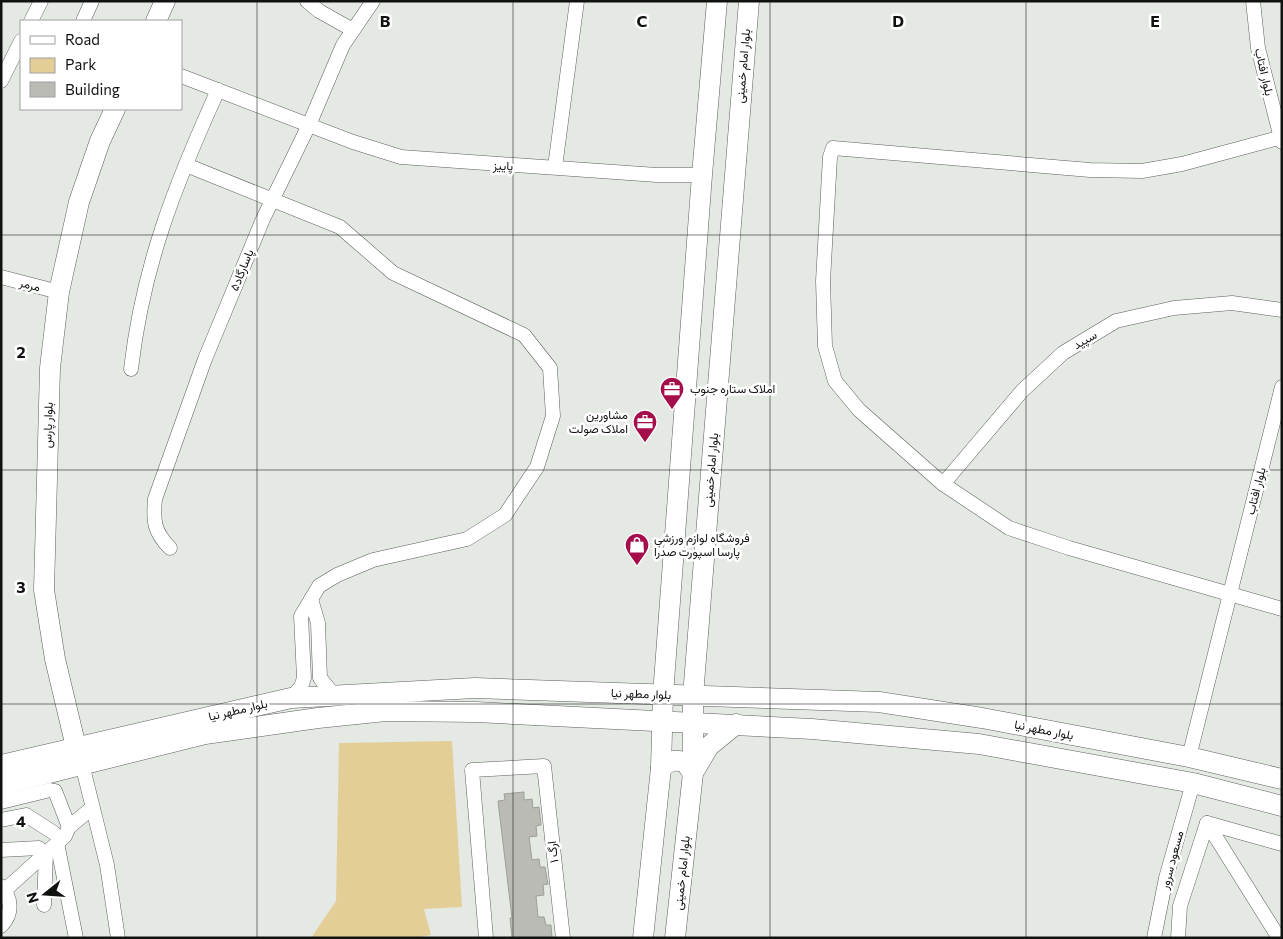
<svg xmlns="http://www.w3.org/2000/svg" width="1283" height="939" viewBox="0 0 1283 939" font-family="Commissioner,Vazirmatn,sans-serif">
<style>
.green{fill:#e4ce98}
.building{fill:#babbb4;stroke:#9d9f98}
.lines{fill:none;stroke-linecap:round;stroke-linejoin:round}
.street-casing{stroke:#5b605b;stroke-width:15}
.secondary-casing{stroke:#5b605b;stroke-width:21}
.street{stroke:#fff;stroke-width:14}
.secondary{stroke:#fff;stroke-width:20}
.grid{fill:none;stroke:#101210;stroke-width:1;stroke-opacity:0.55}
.labels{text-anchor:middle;stroke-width:5;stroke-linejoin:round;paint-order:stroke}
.street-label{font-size:12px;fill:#101210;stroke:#fff}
.poi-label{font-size:12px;fill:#101210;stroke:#fff;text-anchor:start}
.grid-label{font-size:16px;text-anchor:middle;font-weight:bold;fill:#101210;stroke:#fff;stroke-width:5;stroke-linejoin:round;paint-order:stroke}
</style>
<rect width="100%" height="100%" fill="#e4e9e3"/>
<polygon class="green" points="452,741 462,907 424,909 431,935 413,938 311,938 336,901 339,743"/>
<polygon class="building" points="524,792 524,800 532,799 533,808 539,807 541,825 536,826 537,836 529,837 532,860 539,859 540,867 545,867 548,884 543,885 544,895 536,896 538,917 544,917 546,925 551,925 552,938 512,938 510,918 512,918 498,801 505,800 504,794"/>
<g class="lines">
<defs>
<g id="street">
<polyline points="307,1 319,11 353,30"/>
<polyline points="1253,1 1258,48 1282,142"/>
<polyline points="31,21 41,1"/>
<polyline points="83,21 92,1"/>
<polyline points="181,76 353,142 401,157 657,175 702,175"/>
<polyline points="1,81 21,41"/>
<polyline points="1282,137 1182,164 1142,171 1090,170 833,148 830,157 823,281 825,346 835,381 859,410 943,484 1009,528 1069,548 1282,609"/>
<polyline points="186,165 340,227 393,273 524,335 550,368 553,416 537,467 505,515 467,539 373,560 337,575 319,586 301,616 304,678 301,687 291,698"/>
<polyline points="555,167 577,1"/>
<polyline points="1,277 59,292"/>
<path d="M131,369C143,265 175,185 218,90"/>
<polyline points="943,484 1022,391 1063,353 1116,321 1174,308 1232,303 1282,310"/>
<path d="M170,548C154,532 153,521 155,499L205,359L263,219L309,125L343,45L373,1"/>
<polyline points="311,599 318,623 320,678 334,695"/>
<polyline points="1189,757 1282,387"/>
<polyline points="82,764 107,865 118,938"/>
<polyline points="1,802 50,790 55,791 69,827"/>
<polyline points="1,820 26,815 54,833"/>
<polyline points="1207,823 1279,938"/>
<polyline points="57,843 76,938"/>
<polyline points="1,850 39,848"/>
<path d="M1,886C12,898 13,914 1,926"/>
<polyline points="5,890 65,836 69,827 92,808"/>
<polyline points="44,905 46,853"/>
<polyline points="486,938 472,770 544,766 563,938"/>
<polyline points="1154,938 1166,878 1193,783"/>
<polyline points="1178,938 1180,906 1207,823 1282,844"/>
</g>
<g id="secondary">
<polyline points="156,21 165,1"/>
<polyline points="76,747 55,659 44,590 50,368 59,292 79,202 100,141 115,109"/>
<polyline points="1,765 291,698 475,688 879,702 982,718 1189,757 1282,779"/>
<path d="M661,768C669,761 674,759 685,762L693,773L709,746L736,724"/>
<polyline points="1,785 205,734 318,718 386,711 476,712 812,729 979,744 1193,783 1282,806"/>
<polyline points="643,938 661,768 663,695 702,175 717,1"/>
<polyline points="675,938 693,773 693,696 749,1"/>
</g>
</defs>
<use href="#street" class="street-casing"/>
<use href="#secondary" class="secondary-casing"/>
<use href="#street" class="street"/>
<use href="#secondary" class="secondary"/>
</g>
<path class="grid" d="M257,1V938M513,1V938M770,1V938M1026,1V938M1,235H1282M1,470H1282M1,704H1282"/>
<defs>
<symbol id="office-pin" viewBox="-11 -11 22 30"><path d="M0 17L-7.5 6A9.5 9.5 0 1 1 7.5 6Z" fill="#a40e4b" stroke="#fff"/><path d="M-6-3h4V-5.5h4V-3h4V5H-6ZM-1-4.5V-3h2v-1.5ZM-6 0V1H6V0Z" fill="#fff"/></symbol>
<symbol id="shop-pin" viewBox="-11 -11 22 30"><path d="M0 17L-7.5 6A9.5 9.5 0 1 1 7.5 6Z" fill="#a40e4b" stroke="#fff"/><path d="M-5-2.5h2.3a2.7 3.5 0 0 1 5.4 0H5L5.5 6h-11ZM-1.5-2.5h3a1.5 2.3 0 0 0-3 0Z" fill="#fff"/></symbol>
</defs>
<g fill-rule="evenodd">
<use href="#office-pin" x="658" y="375" width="28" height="38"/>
<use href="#office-pin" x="631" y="408" width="28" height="38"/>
<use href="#shop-pin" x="623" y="531" width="28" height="38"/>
</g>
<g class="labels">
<g class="street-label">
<text transform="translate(743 66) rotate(-85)" y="4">بلوار امام خمینی</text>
<text transform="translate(1264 72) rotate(77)" y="4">بلوار افتاب</text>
<text transform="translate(503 166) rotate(2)" y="4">پاییز</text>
<text transform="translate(242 270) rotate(-68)" y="4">پاسارگاد۵</text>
<text transform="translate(30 285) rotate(14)" y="4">مرمر</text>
<text transform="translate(1085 340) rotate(-31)" y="4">سپید</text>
<text transform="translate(48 425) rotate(-88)" y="4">بلوار پارس</text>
<text transform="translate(711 470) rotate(-85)" y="4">بلوار امام خمینی</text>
<text transform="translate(1256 491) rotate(-76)" y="4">بلوار افتاب</text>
<text transform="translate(641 694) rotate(2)" y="4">بلوار مطهر نیا</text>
<text transform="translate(238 710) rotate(-13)" y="4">بلوار مطهر نیا</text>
<text transform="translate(1044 730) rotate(11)" y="4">بلوار مطهر نیا</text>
<text transform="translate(553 852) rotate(-96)" y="4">ارگ ۱</text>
<text transform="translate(1172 860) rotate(-75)" y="4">مسعود سرور</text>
<text transform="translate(682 873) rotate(-84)" y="4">بلوار امام خمینی</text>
</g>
<g class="poi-label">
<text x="690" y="393">املاک ستاره جنوب</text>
<text x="628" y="419" text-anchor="end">مشاورین<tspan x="628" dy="14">املاک صولت</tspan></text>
<text x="654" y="542">فروشگاه لوازم ورزشي<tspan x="654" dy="14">پارسا اسپورت صدرا</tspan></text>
</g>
</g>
<g class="grid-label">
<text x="385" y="27">B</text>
<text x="642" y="27">C</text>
<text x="898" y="27">D</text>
<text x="1155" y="27">E</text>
<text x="21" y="358">2</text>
<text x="21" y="593">3</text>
<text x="21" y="827">4</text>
</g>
<rect width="1283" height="939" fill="none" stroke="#101210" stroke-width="5"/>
<rect x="20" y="20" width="162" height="90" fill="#ffffff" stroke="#9fa09f"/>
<rect x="30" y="36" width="25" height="8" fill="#ffffff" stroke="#9fa09f"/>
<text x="65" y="45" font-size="15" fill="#101210">Road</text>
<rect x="30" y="58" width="25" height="15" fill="#e4ce98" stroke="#9fa09f"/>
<text x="65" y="70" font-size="15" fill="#101210">Park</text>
<rect x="30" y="82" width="25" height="15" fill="#babbb4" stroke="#9fa09f"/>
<text x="65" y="95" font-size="15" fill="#101210">Building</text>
<g transform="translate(45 894) rotate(253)" stroke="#ffffff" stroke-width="4" paint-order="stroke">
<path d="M0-4L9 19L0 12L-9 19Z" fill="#101210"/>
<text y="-8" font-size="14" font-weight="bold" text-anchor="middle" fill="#101210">N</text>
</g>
</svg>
